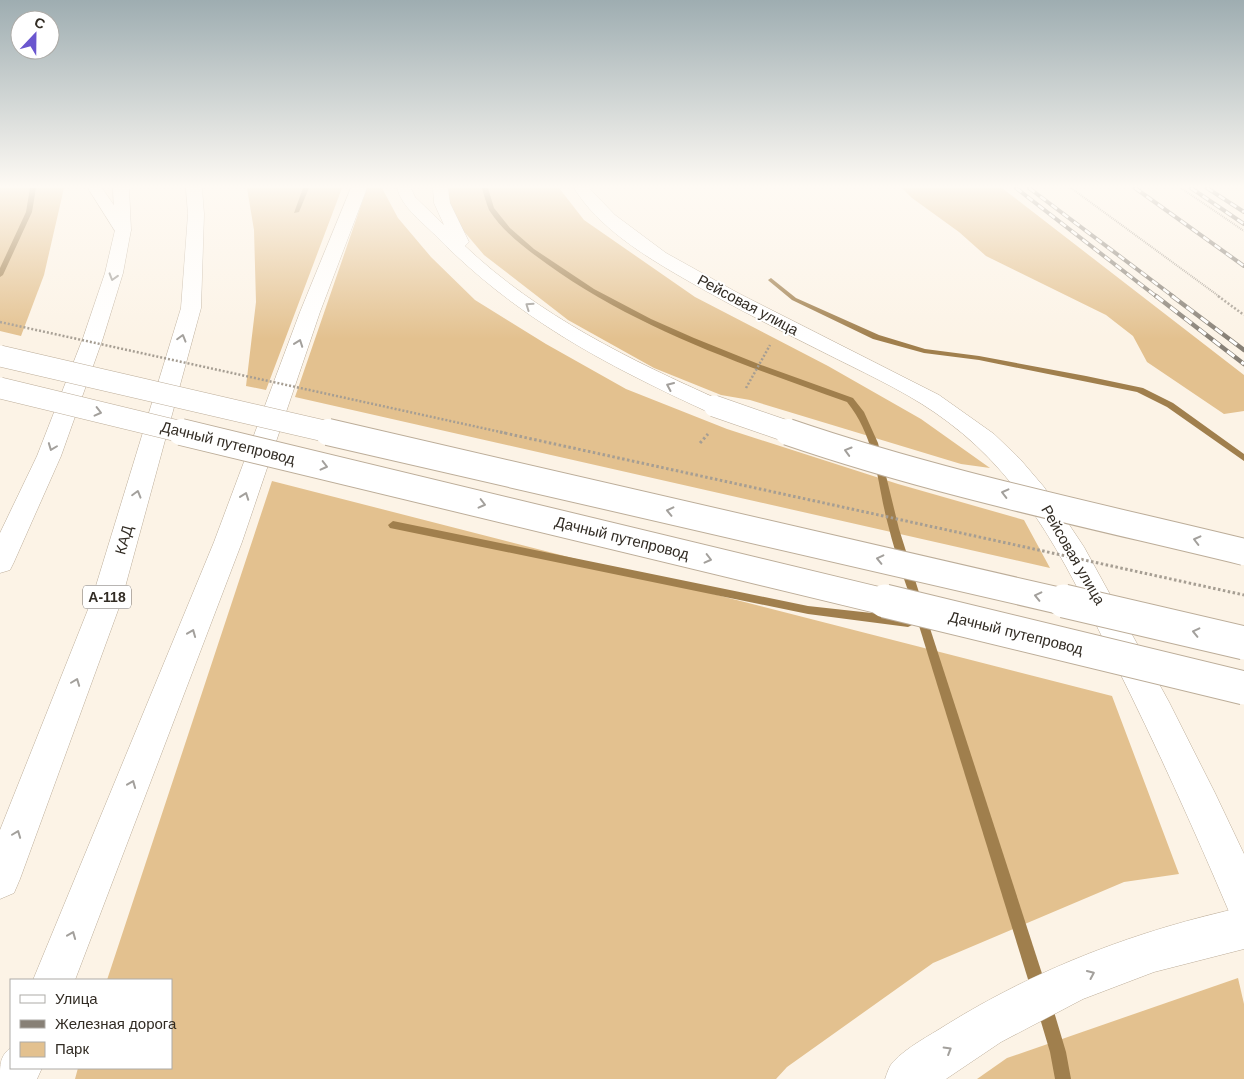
<svg xmlns="http://www.w3.org/2000/svg" width="1244" height="1079" viewBox="0 0 1244 1079" font-family="Arial,sans-serif">
<style>
.green{fill:#e3c18f}
.lines{fill:none;stroke-linecap:round;stroke-linejoin:round}
.stream{fill:#a07f4d;fill-rule:evenodd}
.street-casing{stroke:#bcad99;stroke-width:1}
.secondary-casing{stroke:#bcad99;stroke-width:1}
.highway-casing{stroke:#bcad99;stroke-width:1}
.path-far2{stroke:#a69e93;stroke-width:2;stroke-dasharray:1 1;stroke-linecap:butt}
.path-far1{stroke:#a69e93;stroke-width:2.5;stroke-dasharray:2 2;stroke-linecap:butt}
.path{stroke:#a69e93;stroke-width:3;stroke-dasharray:2.5 2.5;stroke-linecap:butt}
.street{fill:#fff;fill-rule:evenodd}
.secondary{fill:#fff;fill-rule:evenodd}
.highway{fill:#fff;fill-rule:evenodd}
.rail-far1-casing{stroke:#878076;stroke-width:4}
.rail-casing{stroke:#878076;stroke-width:4.5}
.rail-far1{stroke:#fff;stroke-width:2.5;stroke-dasharray:7;stroke-linecap:butt}
.rail{stroke:#fff;stroke-width:3;stroke-dasharray:9;stroke-linecap:butt}
.secondary-bridge-far2-casing{stroke:#bcad99;stroke-width:22;stroke-linecap:butt}
.secondary-bridge-far1-casing{stroke:#bcad99;stroke-width:28;stroke-linecap:butt}
.secondary-bridge-casing{stroke:#bcad99;stroke-width:35;stroke-linecap:butt}
.path-bridge-far1{stroke:#a69e93;stroke-width:2.5;stroke-dasharray:2 2;stroke-linecap:butt}
.path-bridge{stroke:#a69e93;stroke-width:3;stroke-dasharray:2.5 2.5;stroke-linecap:butt}
.secondary-bridge-far2{stroke:#fff;stroke-width:21}
.secondary-bridge-far1{stroke:#fff;stroke-width:26}
.secondary-bridge{stroke:#fff;stroke-width:33}
.oneway{stroke:#a3a09c}
.labels{text-anchor:middle;stroke-width:4;stroke-linejoin:round;paint-order:stroke}
.shield{fill:#fff;stroke:#706b66;stroke-width:1}
.shield-label{font-size:14px;font-weight:bold;fill:#322c24}
.street-label{font-size:15px;fill:#322c24;stroke:#fff}
</style>
<rect width="100%" height="100%" fill="#fcf3e6"/>
<g class="green">
<polygon points="0,188 64,188 44,275 21,336 0,331"/>
<polygon points="247,188 342,188 266,390 246,386 256,302 254,230"/>
<polygon points="367,188 382,188 398,218 431,257 475,300 546,344 626,389 727,429 898,484 1024,520 1050,568 295,397"/>
<polygon points="448,188 559,188 584,220 695,297 828,366 921,419 990,468 961,464 750,400 721,395 654,368 568,320 484,255 456,222 447,197"/>
<polygon points="902,188 1002,188 1244,375 1244,411 1224,414 1147,362 1133,336 1106,315 986,256 959,232 912,198"/>
<polygon points="272,481 1112,696 1179,874 1124,882 933,963 787,1067 776,1079 75,1079 78,1068 171,1068 171,980 107,980"/>
<polygon points="1238,978 1244,1004 1244,1079 977,1079 1007,1058"/>
</g>
<g class="lines">
<g class="stream">
<polygon points="30,188 36,188 32,212 3,275 0,277 0,268 26,212"/>
<polygon points="303,188 309,188 299,212 294,213"/>
<path d="M482,188H488L494,208L510,228L534,249L594,289L651,319L694,338L761,365L853,398L864,412L878,443L899,529L922,602L921,605L917,606L913,605L912,602C902,574 893,546 886,517C877,477 874,435 847,402C744,365 637,329 547,264C526,249 503,232 489,210C486,203 484,195 482,188Z"/>
<polygon points="771,278 796,298 879,335 925,349 979,356 1086,376 1143,388 1173,403 1244,454 1244,461 1167,407 1137,392 979,360 924,353 873,339 792,300 769,281 768,280"/>
<polygon points="393,521 808,606 908,617 912,619 914,622 912,625 908,627 808,614 390,528 388,525"/>
<polygon points="921,611 925,613 926,616 1047,989 1045,995 1039,997 1033,995 1031,989 916,616 917,613"/>
<polygon points="1044,997 1050,999 1052,1005 1066,1052 1071,1079 1055,1079 1050,1052 1036,1005 1038,999"/>
</g>
<defs>
<path id="street" d="M574,188H589L615,215L666,253L738,293L939,395L994,434L1020,459L1044,487L1084,547L1169,702L1215,793L1244,854V920L1230,914C1194,829 1156,745 1115,663C1071,574 1030,483 948,422C914,396 875,378 837,359C785,333 733,307 683,278C643,255 598,227 574,188Z"/>
<g id="secondary">
<polygon points="88,188 102,188 131,230 129,234 117,234"/>
<polygon points="351,188 367,188 320,312 242,542 75,980 33,980 214,542 300,312"/>
<path d="M397,188H411L415,197L444,225L434,203L433,188H448L450,203L469,242L465,246C539,316 630,360 722,401L725,406L722,411L714,413L706,411C602,363 515,317 434,234C420,220 402,207 397,188Z"/>
<path d="M1244,907V949L1154,972L1083,999L1001,1042L946,1079H885C887,1074 889,1066 893,1062C907,1047 929,1036 946,1025C1038,968 1138,930 1244,907Z"/>
<path d="M11,1048V1068H42L37,1079H0C0,1064 0,1055 11,1048Z"/>
</g>
<g id="highway">
<polygon points="113,188 129,188 131,230 123,273 103,338 61,456 14,562 10,570 0,573 0,533 37,456 83,338 105,273 115,230"/>
<polygon points="186,188 202,188 204,214 201,308 121,602 20,879 14,893 0,899 0,830 91,602 181,308 188,214"/>
</g>
</defs>
<use href="#street" class="street-casing"/>
<use href="#secondary" class="secondary-casing"/>
<use href="#highway" class="highway-casing"/>
<g class="path-far2">
<polyline points="1071,188 1220,297"/>
<polyline points="1181,188 1244,231"/>
</g>
<g class="path-far1">
<polyline points="1218,296 1244,315"/>
<polyline points="746,388 770,345"/>
</g>
<polyline class="path" points="700,443 708,434"/>
<use href="#street" class="street"/>
<use href="#secondary" class="secondary"/>
<use href="#highway" class="highway"/>
<defs>
<g id="rail-far1">
<polyline points="1016,188 1157,297"/>
<polyline points="1029,188 1174,297"/>
<polyline points="1135,188 1244,266"/>
<polyline points="1191,188 1244,224"/>
<polyline points="1207,188 1244,212"/>
</g>
<g id="rail">
<polyline points="1156,296 1244,364"/>
<polyline points="1172,296 1244,350"/>
</g>
</defs>
<use href="#rail-far1" class="rail-far1-casing"/>
<use href="#rail" class="rail-casing"/>
<use href="#rail-far1" class="rail-far1"/>
<use href="#rail" class="rail"/>
<defs>
<g id="secondary-bridge-far2">
<polyline points="0,356 333,433"/>
<polyline points="0,388 186,433"/>
<polyline points="714,406 792,433"/>
</g>
<g id="secondary-bridge-far1">
<polyline points="181,432 890,603"/>
<polyline points="328,432 1069,603"/>
<path d="M788,432C937,483 1092,515 1244,552"/>
</g>
<g id="secondary-bridge">
<polyline points="885,601 1244,688"/>
<polyline points="1064,601 1244,643"/>
</g>
</defs>
<use href="#secondary-bridge-far2" class="secondary-bridge-far2-casing"/>
<use href="#secondary-bridge-far1" class="secondary-bridge-far1-casing"/>
<use href="#secondary-bridge" class="secondary-bridge-casing"/>
<polyline class="path-bridge-far1" points="0,322 505,433"/>
<polyline class="path-bridge" points="500,432 1244,595"/>
<use href="#secondary-bridge-far2" class="secondary-bridge-far2"/>
<use href="#secondary-bridge-far1" class="secondary-bridge-far1"/>
<use href="#secondary-bridge" class="secondary-bridge"/>
</g>
<defs><path id="oneway-chevron" d="M-2-3.5L2.5 0L-2 3.5" fill="none" stroke-width="1.6" stroke-linecap="round" stroke-linejoin="round" transform="scale(1.25)"/></defs>
<g class="oneway">
<use href="#oneway-chevron" transform="translate(113 277) rotate(107)"/>
<use href="#oneway-chevron" transform="translate(529 306) rotate(-145)"/>
<use href="#oneway-chevron" transform="translate(182 338) rotate(-74)"/>
<use href="#oneway-chevron" transform="translate(299 343) rotate(-70)"/>
<use href="#oneway-chevron" transform="translate(670 386) rotate(-156)"/>
<use href="#oneway-chevron" transform="translate(98 412) rotate(14)"/>
<use href="#oneway-chevron" transform="translate(52 447) rotate(111)"/>
<use href="#oneway-chevron" transform="translate(848 451) rotate(-164)"/>
<use href="#oneway-chevron" transform="translate(324 466) rotate(14)"/>
<use href="#oneway-chevron" transform="translate(1005 493) rotate(-166)"/>
<use href="#oneway-chevron" transform="translate(137 494) rotate(-74)"/>
<use href="#oneway-chevron" transform="translate(245 496) rotate(-70)"/>
<use href="#oneway-chevron" transform="translate(482 504) rotate(14)"/>
<use href="#oneway-chevron" transform="translate(670 511) rotate(-167)"/>
<use href="#oneway-chevron" transform="translate(1197 540) rotate(-166)"/>
<use href="#oneway-chevron" transform="translate(708 559) rotate(14)"/>
<use href="#oneway-chevron" transform="translate(880 559) rotate(-167)"/>
<use href="#oneway-chevron" transform="translate(1038 596) rotate(-167)"/>
<use href="#oneway-chevron" transform="translate(1196 632) rotate(-167)"/>
<use href="#oneway-chevron" transform="translate(192 633) rotate(-68)"/>
<use href="#oneway-chevron" transform="translate(76 682) rotate(-69)"/>
<use href="#oneway-chevron" transform="translate(132 784) rotate(-68)"/>
<use href="#oneway-chevron" transform="translate(17 834) rotate(-69)"/>
<use href="#oneway-chevron" transform="translate(72 935) rotate(-68)"/>
<use href="#oneway-chevron" transform="translate(1091 974) rotate(-24)"/>
<use href="#oneway-chevron" transform="translate(948 1050) rotate(-31)"/>
</g>
<linearGradient id="sky" x2="0" y2="1"><stop stop-color="#9eadb1"/><stop offset="0.55" stop-color="#fefaf4"/><stop offset="1" stop-color="#fefaf4" stop-opacity="0"/></linearGradient>
<rect width="1244" height="339" fill="url(#sky)"/>
<g class="labels">
<rect class="shield" x="83" y="585.5" width="48" height="23" rx="4"/>
<g class="shield-label">
<text x="107" y="602">А-118</text>
</g>
<g class="street-label">
<text transform="translate(748 305) rotate(28)" y="5">Рейсовая улица</text>
<text transform="translate(228 443) rotate(14)" y="5">Дачный путепровод</text>
<text transform="translate(622 538) rotate(14)" y="5">Дачный путепровод</text>
<text transform="translate(124 540) rotate(-74)" y="5">КАД</text>
<text transform="translate(1073 555) rotate(60)" y="5">Рейсовая улица</text>
<text transform="translate(1016 633) rotate(14)" y="5">Дачный путепровод</text>
</g>
</g>
<rect x="10" y="979" width="162" height="90" fill="#ffffff" stroke="#adaba7"/>
<rect x="20" y="995" width="25" height="8" fill="#ffffff" stroke="#adaba7"/>
<text x="55" y="1004" font-size="15" fill="#322c24">Улица</text>
<rect x="20" y="1020" width="25" height="8" fill="#878076" stroke="#adaba7"/>
<text x="55" y="1029" font-size="15" fill="#322c24">Железная дорога</text>
<rect x="20" y="1042" width="25" height="15" fill="#e3c18f" stroke="#adaba7"/>
<text x="55" y="1054" font-size="15" fill="#322c24">Парк</text>
<g transform="translate(35 35) rotate(22)"><circle r="24" fill="#ffffff" stroke="#adaba7"/>
<path d="M0-4L9 19L0 12L-9 19Z" fill="#6a56cf"/>
<text y="-8" font-size="14" font-weight="bold" text-anchor="middle" fill="#322c24">С</text>
</g>
</svg>
